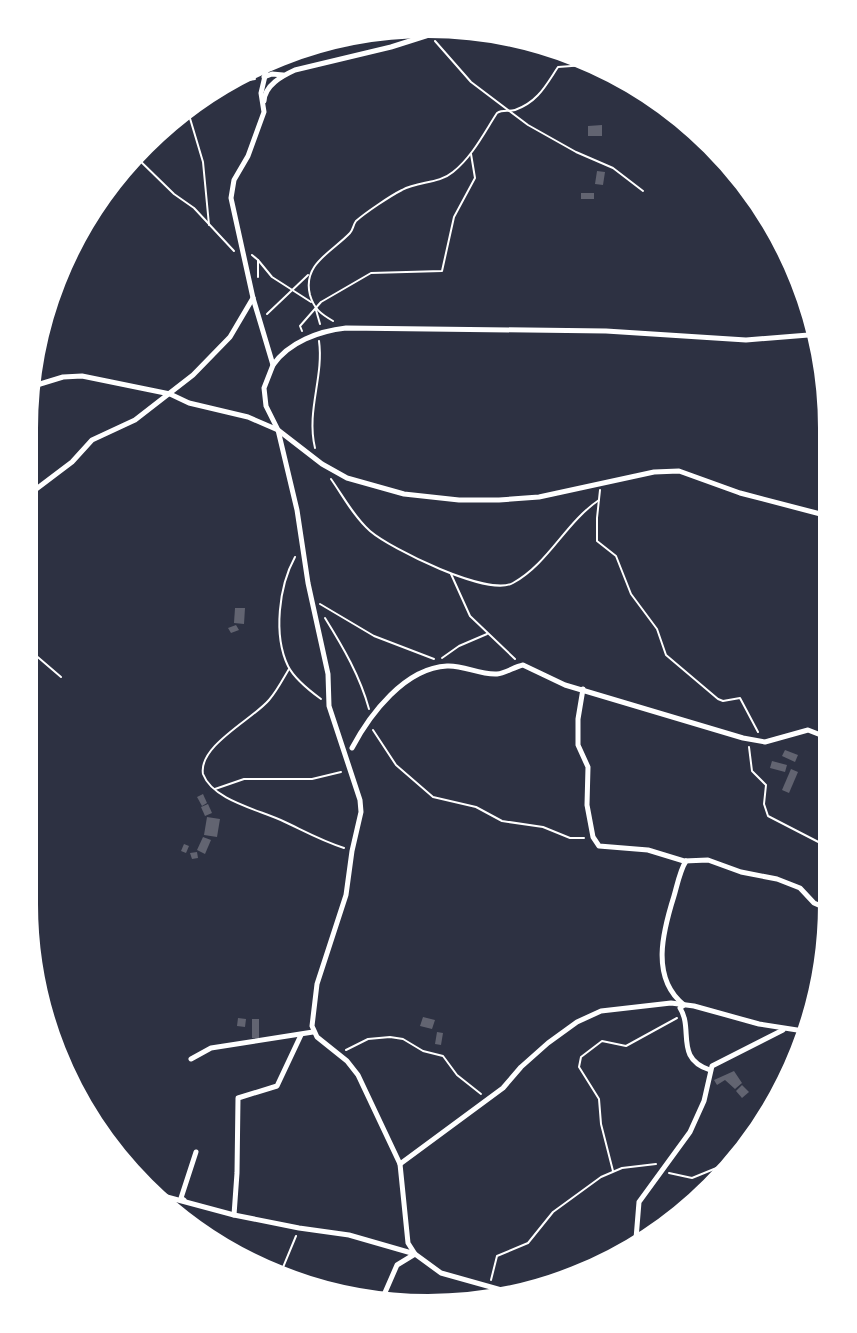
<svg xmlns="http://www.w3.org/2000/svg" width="857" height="1333" viewBox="0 0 857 1333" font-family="'Space Grotesk',sans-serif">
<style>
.building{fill:#626471}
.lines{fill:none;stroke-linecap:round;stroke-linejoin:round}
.path{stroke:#fff;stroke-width:2}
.minor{stroke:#fff;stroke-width:5}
.rim{fill:none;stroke:#fff;stroke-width:8}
</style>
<rect width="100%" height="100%" fill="#2d3142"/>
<g class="building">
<polygon points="602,125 602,136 588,136 588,126"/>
<polygon points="597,171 605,172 603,185 595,184"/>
<rect x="581" y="193" width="13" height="6"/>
<polygon points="235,608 245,608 244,624 234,623"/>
<polygon points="236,625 239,630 231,633 228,628"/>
<polygon points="785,750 798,755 795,762 782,756"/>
<polygon points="772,761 787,765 785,772 770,768"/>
<polygon points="791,769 798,772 789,793 782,790"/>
<polygon points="203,794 207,803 202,806 197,797"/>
<polygon points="208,804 212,813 205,816 201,807"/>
<polygon points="207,817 220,819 217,837 204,835"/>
<polygon points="203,837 211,840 205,854 197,850"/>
<polygon points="184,844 189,846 186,853 181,851"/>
<polygon points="197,852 198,858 192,859 190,853"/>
<polygon points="423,1017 435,1020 432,1029 420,1026"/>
<polygon points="238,1018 246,1019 245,1027 237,1026"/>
<rect x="252" y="1019" width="7" height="19"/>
<polygon points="437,1032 443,1033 441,1045 435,1044"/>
<polygon points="734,1071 742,1083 735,1089 725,1080 717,1085 714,1080"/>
<polygon points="742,1085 749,1092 742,1098 736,1091"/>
</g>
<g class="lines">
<g class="path">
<polyline points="435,41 471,82 528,125 576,152 613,168 643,191"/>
<polyline points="219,85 255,79"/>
<polyline points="186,105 203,162 209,225"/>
<polyline points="133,154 174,194 194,208 234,251"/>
<polyline points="252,255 258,260 258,277"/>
<polyline points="258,260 272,277 311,302"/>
<polyline points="316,310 320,324"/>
<polyline points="267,314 308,275"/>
<path d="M333,321C321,314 314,309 310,295C302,264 332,252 350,233C353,230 353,225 356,221C365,213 390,196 402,190C418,181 439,184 453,172C472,157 484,133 497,113C503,109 509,112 515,110C538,102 546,85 558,67L599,64"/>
<polyline points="302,331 300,326 321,302 371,273 442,271 454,217 475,178 471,154"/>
<path d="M315,448C306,411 324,377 319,341"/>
<path d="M331,479C343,496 354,517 370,531C391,549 488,597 513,583C549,563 565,523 599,500"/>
<polyline points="600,490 597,518 597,541 616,556 631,594 657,629 666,655 718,699 723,701 740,698 758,732"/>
<path d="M295,557C279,586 273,635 288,666C294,678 310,691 321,699"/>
<polyline points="451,574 470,616 515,659"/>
<polyline points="320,604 374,636 434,659"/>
<path d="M325,618C343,647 360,676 369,709"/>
<polyline points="26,647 61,677"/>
<polyline points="442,658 459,646 487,634"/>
<path d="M289,669C283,679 277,691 269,700C253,719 198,746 203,774C213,801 261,810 285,822C306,832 322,841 344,848"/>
<polyline points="373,730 396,765 433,797 476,807 502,821 543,827 570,838 584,838"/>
<polyline points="749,747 752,771 766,785 764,804 768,816 830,848"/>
<polyline points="215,789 244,779 312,779 341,772"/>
<polyline points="346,1050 368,1039 390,1037 403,1039 423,1051 443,1056 457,1075 481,1094"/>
<polyline points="613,1171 601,1124 599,1099 579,1067 581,1057 602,1041 626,1046 677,1018"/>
<polyline points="669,1173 692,1178 741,1158"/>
<polyline points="279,1277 296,1236"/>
<polyline points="491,1280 497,1256 528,1243 553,1212 601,1177 622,1168 656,1164"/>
</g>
<g class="minor">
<polyline points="269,59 261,93 264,112 248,156 234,180 231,198 253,298 273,365 264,388 266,406 278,430 297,510 308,583 328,674 329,706 360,800 361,812 352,851 346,895 317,984 312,1026 317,1037 347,1061 358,1075 400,1164 408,1243 415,1254 397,1265 380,1304"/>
<polyline points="264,77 272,74 283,75"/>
<path d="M264,101C265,85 282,76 295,70L391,47L454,27"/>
<path d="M273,365C289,342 319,331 346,328L606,331L746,340L821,334"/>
<polyline points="27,388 63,377 82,376 170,394 189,403 248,417 278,430 322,464 347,478 404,494 459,500 499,500 539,497 654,472 679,471 740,493 832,517"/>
<polyline points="27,496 72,462 92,440 135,420 193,375 230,337 253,298"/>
<polyline points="583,689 578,719 578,745 588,767 587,805 593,837 599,846 648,850 684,861 708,860 741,872 777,879 800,888 814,903 830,910"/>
<path d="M352,748C370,714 405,668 447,666C464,665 479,675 497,674C506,673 514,667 523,665L565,685L743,738L765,742L808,730L831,739"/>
<path d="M686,861C680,870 677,886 674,896C663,931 650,978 684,1005L680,1008C694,1030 674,1058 710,1070"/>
<polyline points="191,1059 211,1048 313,1032"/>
<polyline points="400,1164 503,1088 521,1067 548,1043 577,1022 601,1011 671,1003 694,1006 759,1024 810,1032"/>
<polyline points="152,1193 234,1215 299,1228 349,1235 415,1254 441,1273 523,1296"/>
<polyline points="184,1200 181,1198 196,1152"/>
<polyline points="234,1215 237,1173 238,1098 277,1086 301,1035"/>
<polyline points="635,1251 639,1202 690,1132 704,1101 712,1066 783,1030"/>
</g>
</g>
<path d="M0 0H857V1333H0ZM428 34H428A394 394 0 0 1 822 428V904A394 394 0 0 1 428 1298H428A394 394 0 0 1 34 904V428A394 394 0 0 1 428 34Z" fill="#fff" fill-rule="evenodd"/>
<path class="rim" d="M428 34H428A394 394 0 0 1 822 428V904A394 394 0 0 1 428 1298H428A394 394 0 0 1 34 904V428A394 394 0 0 1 428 34Z"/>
</svg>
